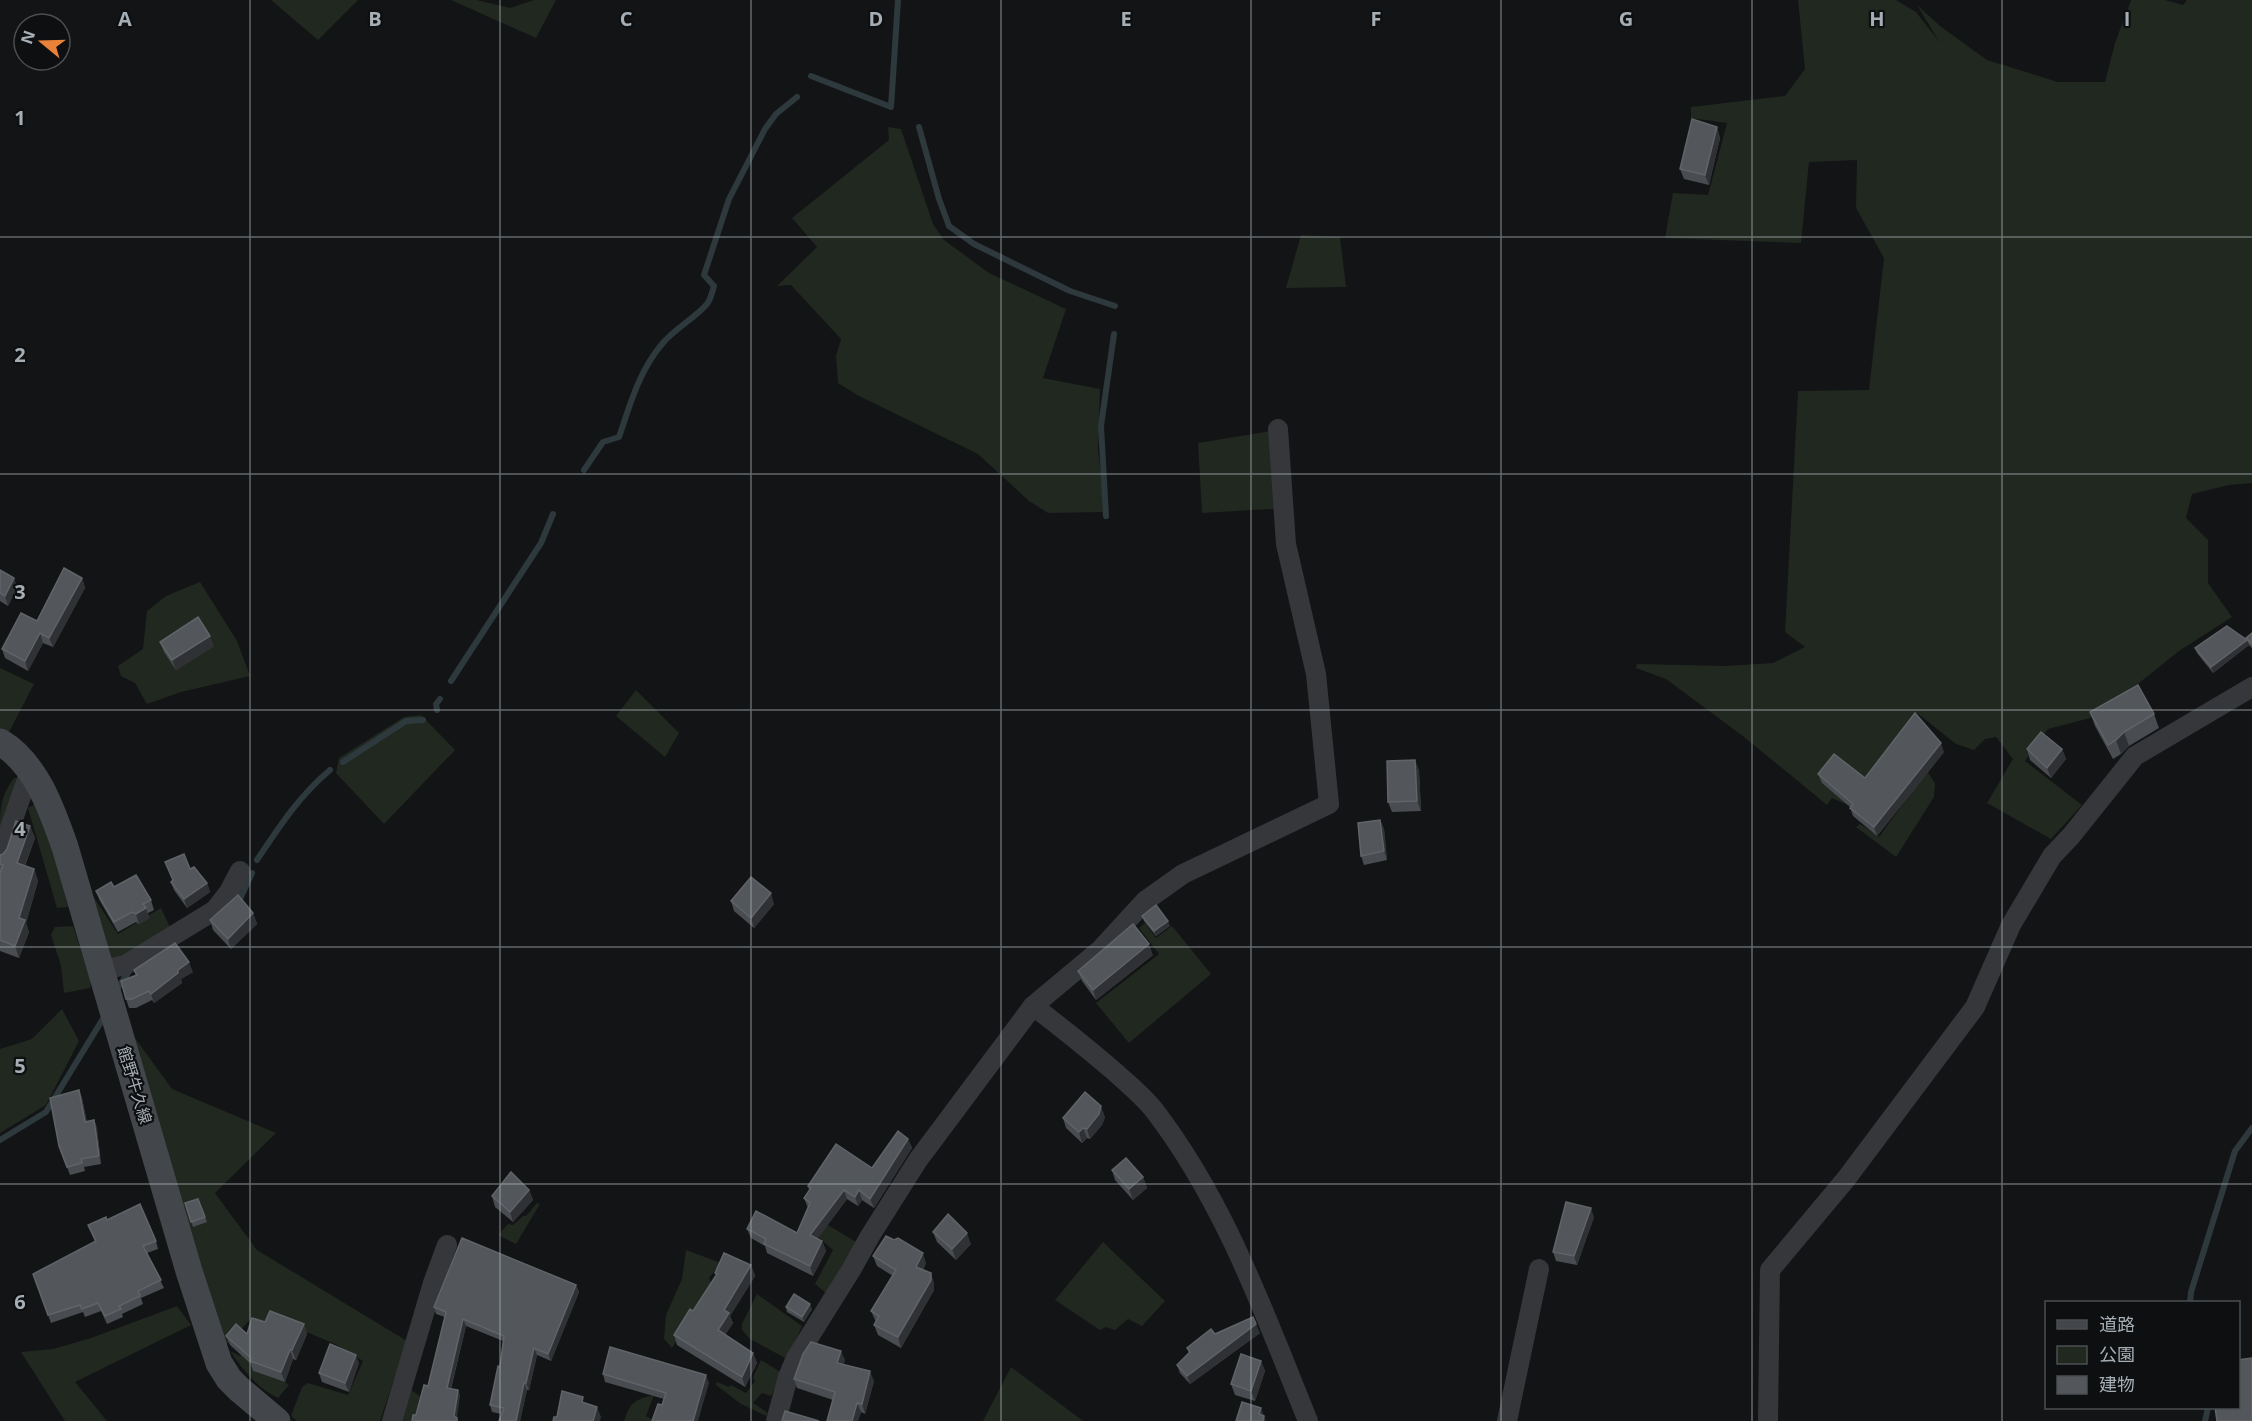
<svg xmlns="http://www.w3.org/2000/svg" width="2252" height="1421" viewBox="0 0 2252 1421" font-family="'Open Sans','Noto Sans JP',sans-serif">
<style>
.green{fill:#202820}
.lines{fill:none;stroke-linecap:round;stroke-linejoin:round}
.stream{stroke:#2d393d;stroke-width:6}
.street{stroke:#35373a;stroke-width:20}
.secondary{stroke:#43464a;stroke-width:27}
.wall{fill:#494c50}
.shaded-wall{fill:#2f3134}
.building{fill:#53575b;stroke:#606469;stroke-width:1.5}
.grid{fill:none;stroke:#a6aeb5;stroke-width:1.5;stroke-opacity:0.55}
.labels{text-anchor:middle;stroke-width:4.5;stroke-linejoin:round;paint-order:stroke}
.street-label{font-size:16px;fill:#a6aeb5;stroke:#0e0f10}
.grid-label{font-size:20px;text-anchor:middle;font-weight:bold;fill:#a6aeb5;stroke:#0e0f10;stroke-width:4.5;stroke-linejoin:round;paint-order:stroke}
</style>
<rect width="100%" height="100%" fill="#131415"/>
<g class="green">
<polygon points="271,0 358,0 318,40"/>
<polygon points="451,0 477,0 510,8 534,0 556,0 536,38"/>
<polygon points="1798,0 1896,0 1916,12 1940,43 1917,5 1940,26 1987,60 2058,82 2105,82 2115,43 2131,0 2165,0 2183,5 2187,0 2252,0 2252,483 2229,485 2192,494 2186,518 2208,540 2208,583 2232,617 2179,651 2098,716 2048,729 2025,761 2082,805 2051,839 1987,803 2013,759 1996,737 1985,739 1974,750 1956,744 1917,713 1889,746 1889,752 1848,805 1832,798 1827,805 1744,737 1666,679 1636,668 1637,664 1726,666 1773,663 1805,647 1785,632 1798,391 1869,390 1884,258 1856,208 1857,160 1809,162 1801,243 1665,238 1673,193 1708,195 1727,123 1691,118 1691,107 1785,96 1805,69"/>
<polygon points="888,127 901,129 933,224 944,240 989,273 1066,309 1043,378 1100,389 1098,451 1106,512 1048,513 1029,501 978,454 859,396 838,383 836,356 841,339 791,285 777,286 817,247 792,218 889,140"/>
<polygon points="1301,235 1340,237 1346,287 1286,288"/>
<polygon points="1271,431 1274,509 1202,513 1198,443"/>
<polygon points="200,582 237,641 250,676 181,692 147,704 135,683 121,676 118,666 143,649 147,611 166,596"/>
<polygon points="0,668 34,684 8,734 0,729"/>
<polygon points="636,690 679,733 665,757 616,716"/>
<polygon points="421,715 455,750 384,824 336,773 339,758 404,717"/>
<polygon points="1927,771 1935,783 1934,797 1896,857 1856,827 1860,824 1879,837"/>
<path d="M14,778H20L0,832C0,808 0,797 14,778Z"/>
<polygon points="37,803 45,819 68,907 57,908 28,808"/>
<polygon points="93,896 118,934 161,908 170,927 118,959 111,961"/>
<polygon points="1145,923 1156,938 1172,926 1211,974 1129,1043 1096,1003 1159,954 1139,928"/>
<polygon points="73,926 91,981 90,988 64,993 61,966 51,935 55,927"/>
<polygon points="62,1009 79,1041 46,1105 0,1133 0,1049 32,1039"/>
<polygon points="135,1038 172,1089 276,1133 215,1193 257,1250 407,1341 380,1421 297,1421 291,1416 302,1387 308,1383 348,1395 363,1361 335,1344 273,1318 266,1327 250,1320 226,1345 132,1051"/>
<polygon points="537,1203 540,1204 516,1244 498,1235 508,1224 513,1225 523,1216 526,1216"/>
<polygon points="823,1222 856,1242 826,1293 815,1284 833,1250 816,1235"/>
<polygon points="1103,1242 1165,1301 1142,1326 1128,1319 1115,1330 1106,1327 1100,1330 1055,1300"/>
<polygon points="686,1250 721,1263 709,1278 712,1284 672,1348 664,1339 666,1315 682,1279"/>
<polygon points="757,1294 802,1326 787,1359 750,1339 742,1330 742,1324"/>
<polygon points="177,1306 191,1325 75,1382 107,1421 65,1421 21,1352 53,1349 91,1338"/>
<path d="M252,1346L253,1371L285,1382L289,1385L278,1398C257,1388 243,1370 230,1351L240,1356Z"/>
<polygon points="761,1360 782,1373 771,1396 762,1393 753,1403 768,1413 766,1416 741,1404 716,1385 717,1382 729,1387 731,1385 746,1393 755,1381 753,1377"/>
<polygon points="1011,1367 1083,1421 983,1421"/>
<polygon points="411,1390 420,1396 415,1421 398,1421"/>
<path d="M654,1395L646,1416L655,1421H624C631,1401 634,1400 654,1395Z"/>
</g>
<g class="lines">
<g class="stream">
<polyline points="811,76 891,107 898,0"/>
<polyline points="919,127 939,199 949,226 974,244 1070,291 1115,306"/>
<path d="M584,470L603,442L619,437C630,405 639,371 662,344C675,328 694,319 707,304C711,299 712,292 714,286L704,275L729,199L765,129L776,114L797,97"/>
<polyline points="1106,516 1101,426 1114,334"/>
<polyline points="451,681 541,543 553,514"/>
<polyline points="437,710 436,704 440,699"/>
<polyline points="343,762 406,721 423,720"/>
<path d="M257,860C279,827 299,796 330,770"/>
<polyline points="236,903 240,899 252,873"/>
<polyline points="117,989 130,970"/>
<polyline points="0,1140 46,1112 104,1017"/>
<polyline points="2190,1302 2191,1292 2235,1151 2252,1128"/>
<polyline points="2205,1421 2208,1408"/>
</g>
<g class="street">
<polyline points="0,856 30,771"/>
<polyline points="100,971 125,965 215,910 229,892 240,871"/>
<path d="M1033,1006C1061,1027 1088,1049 1115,1072C1128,1084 1143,1096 1154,1110C1225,1202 1265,1315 1308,1421"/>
<polyline points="392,1421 433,1283 447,1245"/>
<polyline points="776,1421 788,1377 796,1358 851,1270 870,1236 918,1160 1033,1006 1100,950 1145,901 1183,874 1329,804 1316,674 1286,544 1278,429"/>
<polyline points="1507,1421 1539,1269"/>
<polyline points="1768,1421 1770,1270 1846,1179 1975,1007 2011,925 2052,856 2071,836 2135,756 2252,687"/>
</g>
<path class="secondary" d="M0,742C36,763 52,810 65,847L189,1271L219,1363L229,1379L240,1390L277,1421"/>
</g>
<g class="wall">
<polygon points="1717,127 1720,138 1709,185 1684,179 1680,169"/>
<polygon points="0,570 14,578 17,588 8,606 0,601"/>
<polygon points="82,578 85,588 53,647 43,643 28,671 5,658 2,649 37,621"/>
<polygon points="2252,633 2252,648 2249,645 2213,673 2197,653 2195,648 2246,639"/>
<polygon points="160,642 214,646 176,670 164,652"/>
<polygon points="2090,712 2154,714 2159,728 2129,746 2121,754 2113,759 2095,726"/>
<polygon points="2027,749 2062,749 2066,759 2051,778 2030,760"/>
<polygon points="1944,752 1877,836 1853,816 1850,807 1822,783 1818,774 1865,778"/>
<polygon points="1415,760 1419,771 1421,811 1392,812 1388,802"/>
<polygon points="1380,820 1384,829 1387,860 1364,865 1361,856"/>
<polygon points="30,826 35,838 25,866 34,869 38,881 26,923 29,932 19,958 0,951 0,855 3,854"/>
<polygon points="190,869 207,883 210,892 187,908 174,890 171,882"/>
<polygon points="114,887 151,900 154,910 148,913 149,918 139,924 136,922 118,932 100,901 96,891"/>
<polygon points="731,901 774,904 754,928 734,911"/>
<polygon points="253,913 257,924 231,949 213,930 210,920"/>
<polygon points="1142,916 1170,926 1156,936 1144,921"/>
<polygon points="1153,955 1096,1000 1082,981 1078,971"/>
<polygon points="134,970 193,972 181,979 182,983 154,1003 152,1000 136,1008 129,1008 126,999 136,976"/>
<polygon points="79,1090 82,1098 87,1122 94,1120 97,1128 101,1164 84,1167 85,1171 70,1175 59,1146"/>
<polygon points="1105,1117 1102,1125 1090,1139 1087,1138 1082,1143 1066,1128 1063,1118"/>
<polygon points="908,1139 912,1148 874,1208 862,1200 858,1206 847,1199 817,1239 822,1241 826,1251 813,1276 767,1253 765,1246 751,1238 747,1229 797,1233 808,1208 804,1198 809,1190 808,1186 872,1168"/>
<polygon points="1112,1170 1143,1177 1147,1188 1133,1200 1115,1180"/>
<polygon points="529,1190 533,1200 513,1222 495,1207 492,1196"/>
<polygon points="198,1199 207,1222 193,1227 185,1203"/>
<polygon points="1594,1217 1577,1265 1556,1261 1553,1252"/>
<polygon points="107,1220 156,1241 158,1249 147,1253 164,1288 141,1298 143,1304 122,1314 123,1317 107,1324 101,1311 85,1317 83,1312 51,1323 33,1274 95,1242 88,1225"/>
<polygon points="933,1232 971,1244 956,1260 937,1242"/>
<polygon points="873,1256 926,1263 923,1270 934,1283 934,1290 901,1348 878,1335 874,1325 876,1322 871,1311 893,1276 877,1266"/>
<polygon points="751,1265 755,1276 730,1316 733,1323 725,1335 753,1353 757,1363 745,1387 677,1345 674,1335 693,1311 716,1276 715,1273"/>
<polygon points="576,1285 579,1292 551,1361 537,1355 529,1390 527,1390 520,1421 499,1421 501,1414 492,1412 490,1405 500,1367 503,1341 466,1326 451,1389 458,1390 460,1396 416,1415 428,1386 445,1317 436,1314 434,1307"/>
<polygon points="786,1307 812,1309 804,1322 787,1312"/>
<polygon points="265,1322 304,1324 307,1334 296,1360 293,1359 285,1382 253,1371 251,1364 230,1345 226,1336 247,1334"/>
<polygon points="1260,1333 1190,1384 1180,1373 1177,1365 1189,1353 1187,1348 1215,1334"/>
<polygon points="845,1360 843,1364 874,1381 865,1414 861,1412 858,1421 827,1421 833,1400 797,1388 794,1379"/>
<polygon points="1261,1361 1265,1371 1255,1401 1235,1395 1231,1384"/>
<polygon points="359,1363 349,1392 322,1382 319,1373"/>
<polygon points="603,1374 709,1383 662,1405 664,1399 605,1382"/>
</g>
<g class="shaded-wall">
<polygon points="1717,127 1720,138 1709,185 1705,175"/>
<polygon points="14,578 17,588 8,606 5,596"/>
<polygon points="82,578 85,588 53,647 49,638"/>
<polygon points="40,633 43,643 28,671 25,661"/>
<polygon points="210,636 214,646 176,670 172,660"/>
<polygon points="2247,640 2249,645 2213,673 2211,667"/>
<polygon points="2124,732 2129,746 2121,754 2116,740"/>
<polygon points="1941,743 1944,752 1877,836 1874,827"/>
<polygon points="2062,749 2066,759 2051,778 2047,768"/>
<polygon points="1415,760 1419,771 1421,811 1417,801"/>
<polygon points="1380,820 1384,829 1387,860 1384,851"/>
<polygon points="30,826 35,838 21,875 17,863"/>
<polygon points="34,869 38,881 26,923 29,932 19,958 15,946 19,918"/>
<polygon points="207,883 210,892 187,908 184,899"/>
<polygon points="771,893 774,904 754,928 751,918"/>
<polygon points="146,908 149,918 139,924 136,914"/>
<polygon points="253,913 257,924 231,949 228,939"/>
<polygon points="1168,921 1170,926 1156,936 1154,931"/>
<polygon points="1149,944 1153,955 1096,1000 1093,990"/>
<polygon points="189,962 193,972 181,979 182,983 154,1003 151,994 178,970"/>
<polygon points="79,1090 82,1098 88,1130 85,1122"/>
<polygon points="1101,1106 1105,1117 1102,1125 1090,1139 1087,1129"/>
<polygon points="94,1120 97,1128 101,1164 99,1156"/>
<polygon points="1083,1128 1087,1138 1082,1143 1079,1132"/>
<polygon points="908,1139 912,1148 874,1208 870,1199"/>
<polygon points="1143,1177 1147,1188 1133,1200 1129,1189"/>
<polygon points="529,1190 533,1200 513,1222 510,1212"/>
<polygon points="844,1190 847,1199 813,1245 810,1235"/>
<polygon points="859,1190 862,1200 858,1206 855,1197"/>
<polygon points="1591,1208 1594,1217 1577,1265 1574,1256"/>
<polygon points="967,1233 971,1244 956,1260 952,1249"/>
<polygon points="822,1241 826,1251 813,1276 810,1266"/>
<polygon points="923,1253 926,1263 919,1277 916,1267"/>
<polygon points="751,1265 755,1276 730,1316 733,1323 722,1340 718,1330 724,1310"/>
<polygon points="931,1273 934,1283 934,1290 901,1348 898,1337"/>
<polygon points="576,1285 579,1292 551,1361 548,1354"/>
<polygon points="810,1304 812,1309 804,1322 802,1317"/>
<polygon points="463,1319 466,1326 449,1395 447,1388"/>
<polygon points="304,1324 307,1334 296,1360 292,1350"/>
<polygon points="1256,1324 1260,1333 1190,1384 1187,1376"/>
<polygon points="534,1348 537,1355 529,1390 526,1383"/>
<polygon points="290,1350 293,1359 285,1382 281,1372"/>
<polygon points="841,1351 845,1360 841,1372 837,1363"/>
<polygon points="753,1353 757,1363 745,1387 742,1377"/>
<polygon points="356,1355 359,1363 349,1392 345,1383"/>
<polygon points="1261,1361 1265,1371 1255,1401 1251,1391"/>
<polygon points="870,1371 874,1381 865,1414 862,1404"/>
<polygon points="706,1375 709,1383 698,1421 693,1421"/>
<polygon points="524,1383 527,1390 520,1421 516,1421"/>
<polygon points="458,1390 460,1396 457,1418 458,1421 456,1421 454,1416"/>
<polygon points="857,1403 861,1412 858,1421 852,1421"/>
<polygon points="597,1407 601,1417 600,1421 593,1421"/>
<polygon points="1261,1408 1266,1421 1262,1421 1259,1414"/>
</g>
<g class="building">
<polygon points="1692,119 1717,127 1705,175 1680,169"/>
<polygon points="64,568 82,578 49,638 40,633 25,661 2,649 21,613 37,621"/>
<polygon points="0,570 14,578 5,596 0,593"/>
<polygon points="198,617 210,636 172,660 160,642"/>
<polygon points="2227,626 2247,640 2211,667 2195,648"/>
<polygon points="2252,633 2252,644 2246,638"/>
<polygon points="2138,685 2154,714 2124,732 2116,740 2108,745 2090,712"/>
<polygon points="1915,713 1941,743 1874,827 1850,808 1853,804 1818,774 1834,754 1865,778"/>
<polygon points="2041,732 2062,749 2047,768 2027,749"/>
<polygon points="1415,760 1417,801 1388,802 1387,761"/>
<polygon points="1380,820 1384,851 1361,856 1358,823"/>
<polygon points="16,821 30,826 17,863 34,869 19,918 25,920 15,946 0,940 0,873 3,865 0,864 0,855 3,854 7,849"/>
<polygon points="184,854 190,869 194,867 207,883 184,899 171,882 173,880 165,862"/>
<polygon points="136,875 151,900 143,904 146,908 136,914 132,912 114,922 96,891 111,882 114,887"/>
<polygon points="751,877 771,893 751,918 731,901"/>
<polygon points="238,895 253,913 228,939 210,920"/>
<polygon points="1156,905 1168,921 1154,931 1142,916"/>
<polygon points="1133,924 1149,944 1093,990 1078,971"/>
<polygon points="175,943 189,962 178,970 178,973 151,994 149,991 132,999 126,999 121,981 137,975 134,970"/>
<polygon points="79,1090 85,1122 94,1120 99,1156 81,1159 82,1163 67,1167 59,1146 50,1098"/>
<polygon points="1085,1092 1101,1106 1099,1114 1087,1129 1083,1128 1079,1132 1063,1118"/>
<polygon points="898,1131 908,1139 870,1199 859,1190 855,1197 844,1190 810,1235 822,1241 810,1266 764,1244 766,1239 747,1229 756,1211 797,1233 810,1203 804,1198 811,1188 808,1186 836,1144 872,1168"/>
<polygon points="1126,1158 1143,1177 1129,1189 1112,1170"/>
<polygon points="511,1172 529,1190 510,1212 492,1196"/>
<polygon points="198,1199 205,1217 191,1222 185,1203"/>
<polygon points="1566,1202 1591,1208 1574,1256 1553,1252"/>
<polygon points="140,1204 156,1241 143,1246 161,1280 138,1291 140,1296 119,1306 121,1309 105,1316 98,1303 82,1309 80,1305 48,1315 33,1274 96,1241 88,1225 106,1217 107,1220"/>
<polygon points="948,1214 967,1233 952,1249 933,1232"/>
<polygon points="886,1236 894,1240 898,1238 923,1253 916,1267 931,1273 931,1280 898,1337 874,1325 879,1316 871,1311 896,1270 873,1256"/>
<polygon points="462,1238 576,1285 548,1354 534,1348 526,1383 524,1383 516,1421 499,1421 504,1408 490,1405 498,1366 500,1367 504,1336 463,1319 447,1388 458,1390 454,1416 457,1418 457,1421 412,1421 413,1415 416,1415 424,1385 428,1386 446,1312 434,1307"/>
<polygon points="724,1253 751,1265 724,1310 729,1313 718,1330 753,1353 742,1377 674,1335 690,1309 693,1311 717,1274 715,1273"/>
<polygon points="794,1294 810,1304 802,1317 786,1307"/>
<polygon points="270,1311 304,1324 292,1350 290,1350 281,1372 250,1361 251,1358 226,1336 236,1324 247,1334 252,1318 265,1322"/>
<polygon points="1253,1317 1256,1324 1187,1376 1177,1365 1190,1352 1187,1348 1211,1329 1215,1334"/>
<polygon points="811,1342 841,1351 837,1363 870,1371 862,1404 857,1403 852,1421 827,1421 835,1392 794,1379 803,1354"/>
<polygon points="330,1344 356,1355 345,1383 319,1373"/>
<polygon points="610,1347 706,1375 693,1421 652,1421 658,1404 662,1405 666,1393 603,1374"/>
<polygon points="1241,1354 1261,1361 1251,1391 1231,1384"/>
<polygon points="2252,1358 2252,1421 2217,1421 2215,1407 2238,1407 2238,1360"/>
<polygon points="562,1391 583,1397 582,1402 597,1407 593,1421 553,1421 554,1417 557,1417"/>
<polygon points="1242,1402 1261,1408 1259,1414 1264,1416 1263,1421 1236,1421"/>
<polygon points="785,1411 819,1421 782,1421"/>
</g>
<path class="grid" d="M250,0V1421M500,0V1421M751,0V1421M1001,0V1421M1251,0V1421M1501,0V1421M1752,0V1421M2002,0V1421M0,237H2252M0,474H2252M0,710H2252M0,947H2252M0,1184H2252"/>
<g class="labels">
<g class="street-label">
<text transform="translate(135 1085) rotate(73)" y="6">館野牛久線</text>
</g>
</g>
<g class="grid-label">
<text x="125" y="26">A</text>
<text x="375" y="26">B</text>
<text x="626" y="26">C</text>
<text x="876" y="26">D</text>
<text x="1126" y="26">E</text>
<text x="1376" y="26">F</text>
<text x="1626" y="26">G</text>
<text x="1877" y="26">H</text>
<text x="2127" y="26">I</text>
<text x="20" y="125">1</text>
<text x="20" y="362">2</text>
<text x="20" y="599">3</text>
<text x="20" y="836">4</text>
<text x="20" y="1073">5</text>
<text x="20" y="1309">6</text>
</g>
<rect x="2045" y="1301" width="195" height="108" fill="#0e0f10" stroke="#4b4f52" stroke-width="1.5"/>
<rect x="2057" y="1320" width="30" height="9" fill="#43464a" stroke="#4b4f52" stroke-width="1.5"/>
<text x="2099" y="1331" font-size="18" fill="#a6aeb5">道路</text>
<rect x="2057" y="1346" width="30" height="18" fill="#202820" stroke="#4b4f52" stroke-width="1.5"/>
<text x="2099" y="1361" font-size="18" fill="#a6aeb5">公園</text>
<rect x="2057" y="1376" width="30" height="18" fill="#53575b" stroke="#4b4f52" stroke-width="1.5"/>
<text x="2099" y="1391" font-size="18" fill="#a6aeb5">建物</text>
<g transform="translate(42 42) rotate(289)"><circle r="28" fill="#0e0f10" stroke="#4b4f52" stroke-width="1.5"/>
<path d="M0-4.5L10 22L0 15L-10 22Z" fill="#e88239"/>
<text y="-9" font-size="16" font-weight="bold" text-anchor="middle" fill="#a6aeb5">N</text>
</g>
</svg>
